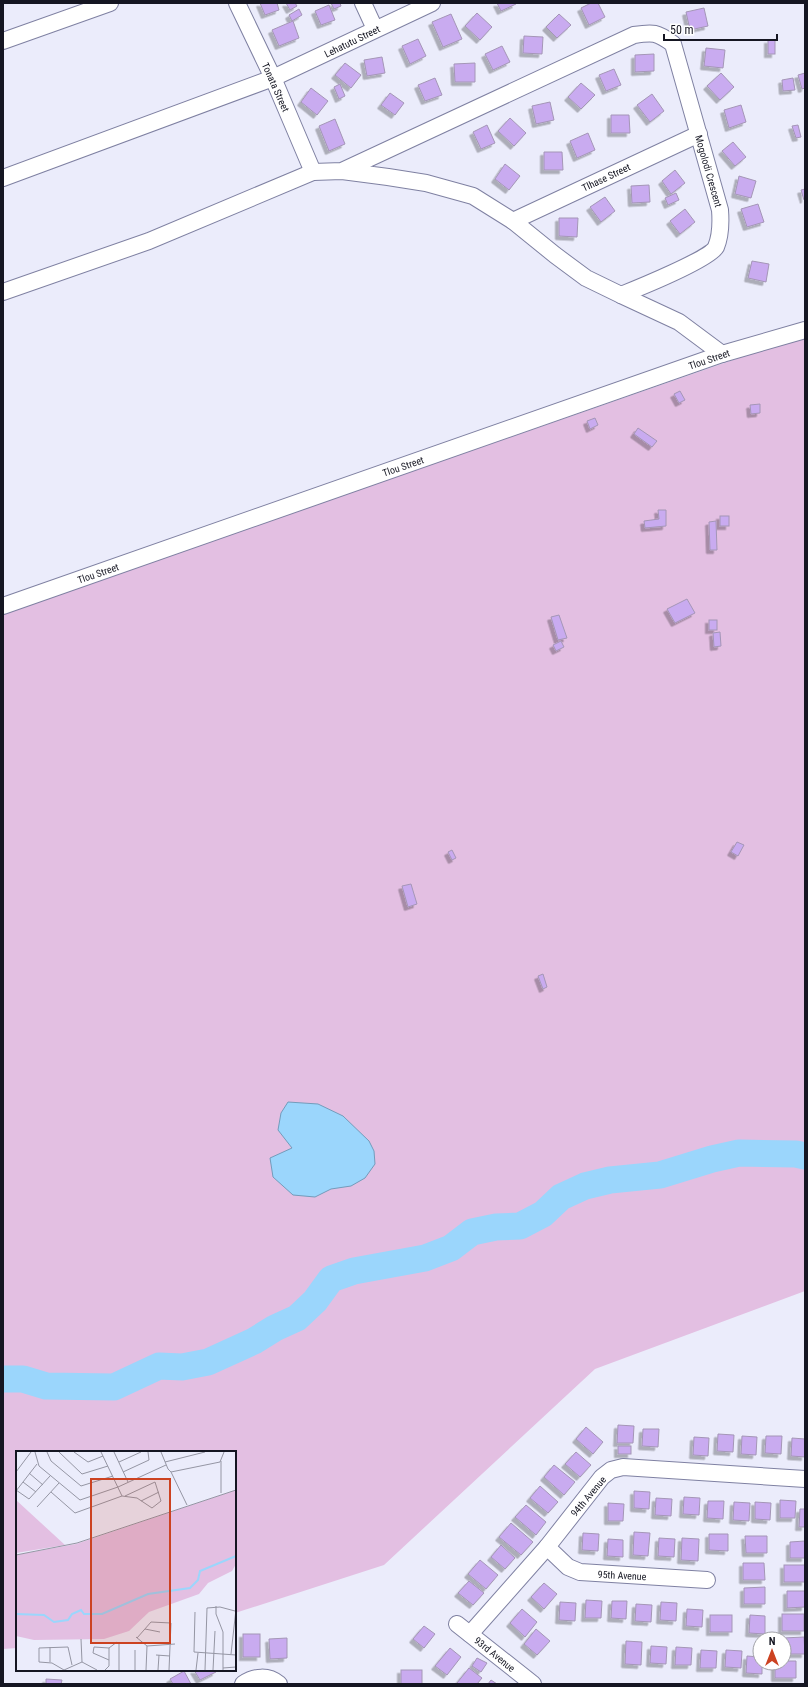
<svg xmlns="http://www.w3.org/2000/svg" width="808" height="1687" viewBox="0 0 808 1687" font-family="'Roboto Condensed',sans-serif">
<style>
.green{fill:#e3bfe2}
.water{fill:#9bd6fc;stroke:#739cbb}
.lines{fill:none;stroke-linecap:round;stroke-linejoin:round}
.river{stroke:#9bd6fc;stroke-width:27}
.building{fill:#c9abf0;stroke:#a496b6;filter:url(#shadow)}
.minor-casing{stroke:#7f81a2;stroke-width:18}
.minor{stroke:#fff;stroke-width:16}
.labels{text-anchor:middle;stroke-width:3;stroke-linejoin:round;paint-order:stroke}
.street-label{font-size:10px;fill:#151622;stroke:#fff}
.inset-river{fill:none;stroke:#9bd6fc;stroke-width:2}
.inset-road{fill:none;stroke:#9596a4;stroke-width:1}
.view{fill:#cc4221;fill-opacity:0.15;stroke:#cc4221;stroke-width:2}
.inset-edge{fill:none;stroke:#151622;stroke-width:2}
</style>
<defs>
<filter id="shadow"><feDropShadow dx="-3.5" dy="3.5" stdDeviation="0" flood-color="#0004"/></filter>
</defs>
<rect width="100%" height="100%" fill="#ebecfb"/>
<polygon class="green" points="805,335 805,1291 595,1369 384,1565 235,1613 235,1452 17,1452 17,1648 3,1649 3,613"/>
<polygon class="water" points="288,1102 318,1104 343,1116 369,1141 374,1151 375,1164 365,1178 351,1186 331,1189 315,1197 293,1195 273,1177 270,1158 292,1148 278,1130 281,1113"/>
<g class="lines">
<polyline class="river" points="3,1379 23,1379 46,1386 114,1387 159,1366 182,1367 208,1362 254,1341 275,1328 297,1318 315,1301 331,1279 354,1271 425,1258 451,1248 472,1232 496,1227 520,1226 543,1214 561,1197 585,1186 610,1180 660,1175 712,1159 739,1153 796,1154 805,1156"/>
</g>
<g class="building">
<polygon points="260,3 277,3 279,10 265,15"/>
<polygon points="286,3 295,3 297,6 290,10"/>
<polygon points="331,3 340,3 341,6 334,9"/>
<polygon points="497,3 515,3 516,4 501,11"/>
<polygon points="591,3 598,3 605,17 589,25 581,8"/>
<polygon points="329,5 335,20 321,25 315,11"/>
<polygon points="704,8 708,26 690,30 686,12"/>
<polygon points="299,9 302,15 292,21 289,15"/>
<polygon points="477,13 492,27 480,40 465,26"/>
<polygon points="451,14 462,39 443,47 432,22"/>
<polygon points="559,14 571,25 557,38 546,27"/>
<polygon points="293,21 299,38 279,46 272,30"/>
<polygon points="524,36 543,37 542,54 523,53"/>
<polygon points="418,39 426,56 410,64 402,46"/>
<rect x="768" y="40" width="7" height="14"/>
<polygon points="502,46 510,62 493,70 485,54"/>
<polygon points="706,48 725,50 723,68 704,66"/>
<polygon points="654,54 654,71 635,72 635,55"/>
<polygon points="382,57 385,73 367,76 364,60"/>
<polygon points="345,63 361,75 351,88 335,75"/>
<polygon points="475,63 475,82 455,82 454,64"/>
<polygon points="614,69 621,85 606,91 599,75"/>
<polygon points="721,73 734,87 720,100 707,86"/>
<polygon points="805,73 805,88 802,89 798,75"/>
<polygon points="435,78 442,95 425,101 418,85"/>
<polygon points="793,78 795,90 783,91 782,80"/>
<polygon points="581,83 595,95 581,109 568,97"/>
<polygon points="340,84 345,96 339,99 334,87"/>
<polygon points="311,88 328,101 317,115 301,102"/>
<polygon points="390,93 404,103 395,115 381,105"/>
<polygon points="652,94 664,111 650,122 637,105"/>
<polygon points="550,102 554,120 536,124 532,106"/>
<polygon points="741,105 746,122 729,128 724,110"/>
<polygon points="611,115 629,115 630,133 611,133"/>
<polygon points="510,118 526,133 514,146 498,131"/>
<polygon points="335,119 345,144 329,151 319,126"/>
<polygon points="487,125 495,143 481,149 473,132"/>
<polygon points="798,125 801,137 796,138 792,126"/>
<polygon points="588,133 595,150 577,158 570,141"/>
<polygon points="733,142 746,157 735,166 722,151"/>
<polygon points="544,152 562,152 563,170 544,170"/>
<polygon points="505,164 520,176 509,190 495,179"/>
<polygon points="675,170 685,183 671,194 662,181"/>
<polygon points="739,176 756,181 751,198 735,194"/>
<polygon points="649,185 650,202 632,203 631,186"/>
<polygon points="805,189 805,199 804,200 801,190"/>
<polygon points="676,193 679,200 668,205 665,198"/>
<polygon points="605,197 615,211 601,222 590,207"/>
<polygon points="758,204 764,222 747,227 741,209"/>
<polygon points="685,209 695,222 680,234 670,221"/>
<polygon points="559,218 578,218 577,237 559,236"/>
<polygon points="752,261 769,264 766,282 748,278"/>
<polygon points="680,391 685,400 679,403 674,394"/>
<polygon points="760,404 760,413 751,414 750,405"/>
<polygon points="595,418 598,425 590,429 587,421"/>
<polygon points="638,428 657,441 652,447 634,434"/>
<polygon points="658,510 666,510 666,526 645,528 644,521 659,519"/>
<rect x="720" y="516" width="9" height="10"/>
<polygon points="716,521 717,550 710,550 709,522"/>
<polygon points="687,599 695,613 675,623 667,609"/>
<polygon points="559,615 567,638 558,640 551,617"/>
<rect x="709" y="620" width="8" height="10"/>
<polygon points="720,632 721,646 714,647 713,633"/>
<polygon points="561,641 564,647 556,651 553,645"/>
<polygon points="737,842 744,845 738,856 731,852"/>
<polygon points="452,850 456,858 452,860 448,852"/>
<polygon points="411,884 417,904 408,907 402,886"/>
<polygon points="543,974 547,987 543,989 538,976"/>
<polygon points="618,1425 634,1426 633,1443 617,1443"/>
<polygon points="586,1427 603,1442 593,1454 576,1439"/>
<polygon points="643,1429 659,1429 658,1447 642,1446"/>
<polygon points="718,1434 734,1435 733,1452 717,1451"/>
<polygon points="742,1436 757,1437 756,1455 741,1454"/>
<polygon points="766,1436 782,1436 781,1454 765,1453"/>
<polygon points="694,1437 709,1438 708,1456 693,1455"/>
<polygon points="792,1438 805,1439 805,1457 791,1456"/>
<rect x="618" y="1446" width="13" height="8"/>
<polygon points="576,1452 591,1465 580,1477 565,1464"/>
<polygon points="554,1465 575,1482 564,1495 544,1477"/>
<polygon points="540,1486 558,1502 548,1513 530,1498"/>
<polygon points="634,1491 650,1492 649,1509 634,1508"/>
<polygon points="684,1497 700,1498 699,1515 683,1514"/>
<polygon points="656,1498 672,1499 671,1516 655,1515"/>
<polygon points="780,1500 796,1501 795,1518 780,1518"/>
<polygon points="708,1501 724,1501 723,1519 707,1518"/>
<polygon points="734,1502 750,1503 749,1521 733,1520"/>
<polygon points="755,1502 771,1503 770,1520 755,1519"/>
<polygon points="608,1503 624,1504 623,1521 608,1521"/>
<polygon points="526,1505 546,1522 536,1535 515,1517"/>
<polygon points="800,1509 805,1509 805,1527 799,1527"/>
<polygon points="511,1523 533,1542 521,1555 499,1537"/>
<polygon points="634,1532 650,1533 648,1556 633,1555"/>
<polygon points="583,1533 599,1534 598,1551 582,1550"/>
<polygon points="709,1534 728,1534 728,1551 709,1550"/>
<polygon points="745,1536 767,1536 767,1553 746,1553"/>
<polygon points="659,1538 675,1539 674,1557 658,1556"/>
<polygon points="682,1538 699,1539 698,1561 681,1560"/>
<polygon points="608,1539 623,1540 623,1557 607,1556"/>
<polygon points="805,1541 805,1558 790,1558 790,1542"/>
<polygon points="501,1545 515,1558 505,1569 491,1557"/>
<polygon points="480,1560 498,1575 486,1589 468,1574"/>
<polygon points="743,1563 764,1563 765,1580 743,1580"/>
<rect x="784" y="1565" width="21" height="17"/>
<polygon points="469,1581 484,1593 473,1605 458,1593"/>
<polygon points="544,1583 557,1594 544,1609 531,1597"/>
<polygon points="765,1587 765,1604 744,1604 744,1588"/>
<polygon points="787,1591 805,1591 805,1607 787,1608"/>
<polygon points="586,1600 602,1601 601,1618 585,1618"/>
<polygon points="612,1601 627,1601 626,1619 611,1618"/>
<polygon points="560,1602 576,1603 575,1621 559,1620"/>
<polygon points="661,1602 677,1603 676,1621 660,1620"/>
<polygon points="636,1604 652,1605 651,1622 635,1621"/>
<polygon points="522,1609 537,1622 525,1637 510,1623"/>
<polygon points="687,1609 703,1610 702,1627 686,1626"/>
<rect x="782" y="1614" width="22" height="17"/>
<rect x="710" y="1615" width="22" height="17"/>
<polygon points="750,1615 765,1616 765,1634 749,1633"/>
<polygon points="424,1626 435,1634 424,1648 413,1639"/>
<polygon points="536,1629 550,1641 537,1655 524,1644"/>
<rect x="243" y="1634" width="17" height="23"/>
<polygon points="804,1637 805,1654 784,1654 783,1638"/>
<polygon points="287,1638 287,1658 270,1659 269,1639"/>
<polygon points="626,1641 642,1642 641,1665 625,1664"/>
<polygon points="651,1646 667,1647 666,1664 650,1663"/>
<polygon points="676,1647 692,1648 691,1665 675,1665"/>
<polygon points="450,1648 461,1657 447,1675 435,1666"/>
<polygon points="701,1650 717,1651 716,1668 700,1668"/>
<polygon points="726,1650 742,1651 741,1668 725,1667"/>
<polygon points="747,1656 760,1657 760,1663 762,1663 762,1674 746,1673"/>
<polygon points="477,1658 487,1663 481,1672 472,1666"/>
<polygon points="784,1661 796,1661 796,1678 775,1678 775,1663 784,1663"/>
<polygon points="469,1668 482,1678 477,1684 459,1684 457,1683"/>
<polygon points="194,1670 215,1670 216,1672 200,1680"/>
<rect x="401" y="1670" width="21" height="14"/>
<polygon points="184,1671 191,1684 173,1684 170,1679"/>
<polygon points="46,1679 62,1680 61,1684 46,1684"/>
<polygon points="491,1680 497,1684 488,1684"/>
</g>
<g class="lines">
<defs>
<g id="minor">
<polyline points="237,3 273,78 313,172"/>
<polyline points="363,3 375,29"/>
<polyline points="3,41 110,3"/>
<polyline points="3,178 273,78 432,3"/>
<polyline points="513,221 699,134"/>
<path d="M3,292L149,241L313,172L342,171L388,177L426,183L473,196L513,221L555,255L586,278L621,295C636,289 710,259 716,247C721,235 721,223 720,210L673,44C657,32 653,32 634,35L342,171"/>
<polyline points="621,295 679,322 722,354"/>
<polyline points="3,606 722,354 805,330"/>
<polyline points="547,1547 568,1567 580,1572 707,1580"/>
<polyline points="457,1624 533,1684"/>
<polyline points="470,1634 547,1547 602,1477 611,1470 623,1467 805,1479"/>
<path d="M243,1684C255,1676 268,1675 279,1684"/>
</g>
</defs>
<use href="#minor" class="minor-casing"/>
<use href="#minor" class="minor"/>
</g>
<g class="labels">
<g class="street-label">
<text transform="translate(352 41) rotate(-26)" y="4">Lehatutu Street</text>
<text transform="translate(276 87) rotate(66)" y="4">Tonata Street</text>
<text transform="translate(709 171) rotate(74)" y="4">Mogolodi Crescent</text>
<text transform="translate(606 177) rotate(-25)" y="4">Tlhase Street</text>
<text transform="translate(709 359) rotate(-19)" y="4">Tlou Street</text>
<text transform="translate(403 466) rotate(-19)" y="4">Tlou Street</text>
<text transform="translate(98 573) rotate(-19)" y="4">Tlou Street</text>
<text transform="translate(588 1496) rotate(-50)" y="4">94th Avenue</text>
<text transform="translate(622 1575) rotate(3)" y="4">95th Avenue</text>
<text transform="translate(495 1654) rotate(39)" y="4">93rd Avenue</text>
</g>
</g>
<g transform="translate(16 1451)">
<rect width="220" height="220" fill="#ebecfb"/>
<path d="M220,39V113L216,120L192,132L183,143L133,161L113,180L88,188L18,189L0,185V104L60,93ZM0,49L49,94L0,102Z" fill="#e3bfe2"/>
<path class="inset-river" d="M0,163L28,164L38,171L52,169L56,163L65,159L68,163H86L132,143L174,137L182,129L184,120L220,105"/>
<path class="inset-road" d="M19,1L23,15L64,49L102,36L150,14M31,1L35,10L65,35L97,25M43,1L66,23L92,15M58,1L72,11L87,5M85,1L106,45M98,1L112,31M145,1L152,18L155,21L204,11L208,1M103,11L125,1M149,11L189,1M0,21L15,1M107,21L133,9L132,1M155,21L171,54M13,22L27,34M7,31L20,41M0,39L13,48L34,25M0,40L21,13M35,41L59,62L106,45L121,47L136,57L145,50L139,31L109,45M205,42V10M125,50L143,41M21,56L43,32M0,104L61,92L220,39M200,155V163L207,181V219M179,161L178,201L220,204M129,178L144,181M120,186L131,195M121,187L135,171L155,172L153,219M65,188L66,211M93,197L78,196L77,202L93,209M215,203L220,158M140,204L154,205M34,211V196M207,217L220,216M48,219L36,212L23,211V197L52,196L56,214M48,219L66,211L81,219M89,219L93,215V197L101,191L103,193V219M119,219V199M130,219L131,195L159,193M142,219L143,204M180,219L182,202M189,219L191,157L204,156L219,160M197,219L199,180"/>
<path class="view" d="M75,28H154V192H75Z"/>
<rect width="220" height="220" class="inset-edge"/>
</g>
<rect width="808" height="1687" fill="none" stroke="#151622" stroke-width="8"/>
<g transform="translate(772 1651)"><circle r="19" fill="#ffffff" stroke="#a1a2a7"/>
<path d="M0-3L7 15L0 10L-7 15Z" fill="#cc4221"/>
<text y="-6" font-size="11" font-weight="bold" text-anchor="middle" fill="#151622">N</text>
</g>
<path d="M664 34v6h113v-6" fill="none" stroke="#151622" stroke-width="2"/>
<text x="670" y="34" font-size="12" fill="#151622" stroke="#ffffff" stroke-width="3" paint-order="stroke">50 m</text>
</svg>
